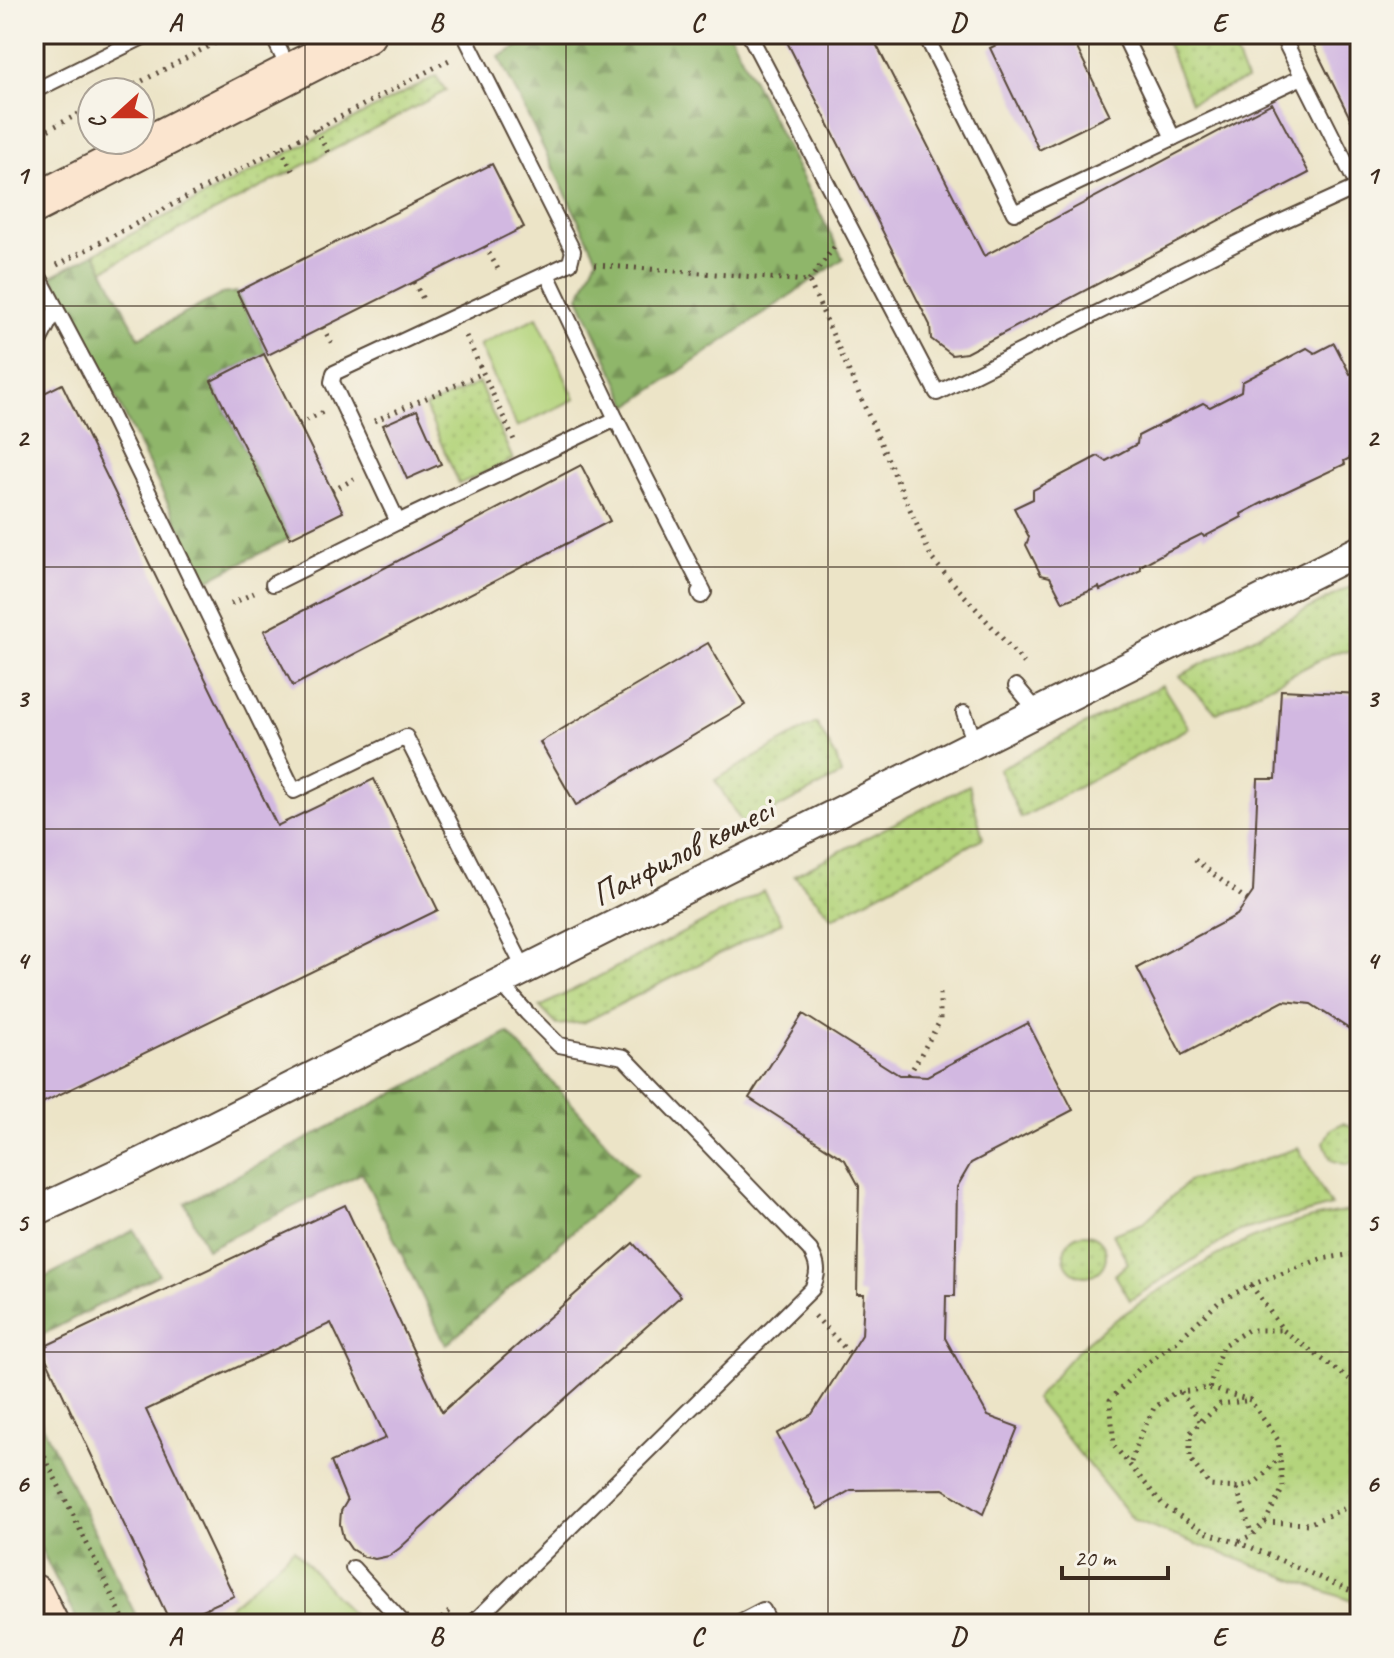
<svg xmlns="http://www.w3.org/2000/svg" width="1394" height="1658" viewBox="0 0 1394 1658" font-family="Caveat,sans-serif">
<style>
.grass{fill:url(#grass-dots);stroke:#787f4c;stroke-width:2}
.forest{fill:url(#forest-firs);stroke:#657044;stroke-width:2}
.garden{fill:#b4d47b;stroke:#787f4c;stroke-width:2}
.building{fill:#d2b8e1}
.lines{fill:none;stroke-linecap:round;stroke-linejoin:round}
.lane-casing{stroke:#564637;stroke-width:18}
.street-casing{stroke:#564637;stroke-width:32}
.secondary-casing{stroke:#564637;stroke-width:42}
.path{stroke:#564637;stroke-width:5;stroke-dasharray:2 6;stroke-linecap:butt}
.lane{stroke:#fff;stroke-width:14}
.street{stroke:#fff;stroke-width:28}
.secondary{stroke:#fbe5cf;stroke-width:38}
.grid{fill:none;stroke:#3b2a1e;stroke-width:2;stroke-opacity:0.55}
.labels{text-anchor:middle;stroke-width:7;stroke-linejoin:round;paint-order:stroke}
.street-label{font-size:34px;fill:#3b2a1e;stroke:#f7f3e8}
.neatline{fill:none;stroke:#3b2a1e;stroke-width:3}
.grid-label{font-size:26px;text-anchor:middle;font-weight:bold;fill:#3b2a1e}
</style>
<defs>
<pattern id="grass-dots" width="8" height="8" patternUnits="userSpaceOnUse" patternTransform="scale(2)"><rect width="8" height="8" fill="#b4d47b"/><path d="M2 2h.1M6 6h.1" fill="none" stroke="#9cb66a" stroke-width="1.8" stroke-linecap="round"/></pattern>
<pattern id="forest-firs" width="22" height="20" patternUnits="userSpaceOnUse" patternTransform="scale(2)"><rect width="22" height="20" fill="#8fb66b"/><path d="M5 1l3.5 6h-7zM16 11l3.5 6h-7z" fill="#769457"/></pattern>
</defs>
<rect width="100%" height="100%" fill="#f7f3e8"/>
<filter id="ink" filterUnits="userSpaceOnUse"><feTurbulence type="fractalNoise" baseFrequency=".0125" numOctaves="2"/><feDisplacementMap in="SourceGraphic" scale="16" xChannelSelector="R" yChannelSelector="G"/><feConvolveMatrix kernelMatrix="1 2 1 2 8 2 1 2 1" color-interpolation-filters="sRGB"/></filter>
<filter id="wash" filterUnits="userSpaceOnUse"><feTurbulence type="fractalNoise" baseFrequency=".006" numOctaves="4" result="noise"/><feDisplacementMap in="SourceGraphic" scale="32" xChannelSelector="R" yChannelSelector="G"/><feGaussianBlur stdDeviation="1.8" result="paint"/><feColorMatrix in="noise" values="0 0 0 0 0 0 0 0 0 0 0 0 0 0 0 0 0 1.4 0 .05"/><feComposite in="paint" operator="in"/></filter>
<g filter="url(#wash)">
<rect width="100%" height="100%" fill="#ece4c7"/>
<g class="grass">
<polygon points="1163,34 1228,34 1246,80 1191,102"/>
<polygon points="436,76 446,91 103,270 95,253"/>
<polygon points="479,383 513,460 459,484 425,407"/>
<polygon points="1360,582 1360,651 1335,652 1217,713 1179,676"/>
<polygon points="1162,685 1189,728 1021,818 999,769"/>
<polygon points="816,723 836,757 841,775 744,826 715,780"/>
<polygon points="969,785 983,838 833,918 794,875"/>
<polygon points="763,891 782,922 585,1022 557,1025 540,1007"/>
<polygon points="1343,1123 1360,1130 1360,1158 1347,1165 1331,1160 1324,1142 1331,1129"/>
<polygon points="1298,1148 1331,1206 1239,1231 1130,1300 1115,1275 1128,1263 1113,1234 1143,1223 1190,1180 1225,1172"/>
<path d="M1360,1210V1604L1134,1521L1035,1399C1053,1379 1069,1357 1089,1340C1109,1323 1131,1309 1154,1294C1219,1251 1280,1218 1360,1210Z"/>
<circle cx="1085" cy="1255" r="21"/>
</g>
<g class="forest">
<polygon points="541,34 730,34 843,259 629,406 579,297 597,258 499,57"/>
<polygon points="95,253 139,338 222,294 237,292 267,353 211,381 290,538 206,581 98,361 52,276"/>
<polygon points="508,1033 636,1175 446,1345 362,1173 207,1249 185,1203"/>
<polygon points="134,1230 159,1274 34,1339 34,1283"/>
<polygon points="34,1408 140,1624 79,1624 34,1536"/>
</g>
<g class="garden">
<polygon points="537,317 575,399 517,427 479,345"/>
<polygon points="294,1549 360,1624 210,1624"/>
</g>
<g id="blocks">
<g class="building">
<polygon points="783,34 871,34 984,256 1272,103 1309,173 966,353 952,355 931,339 930,325"/>
<polygon points="1019,34 1070,34 1110,115 1039,150 990,48"/>
<polygon points="1308,34 1360,34 1360,138"/>
<polygon points="492,164 524,227 268,355 237,292"/>
<polygon points="1334,343 1350,374 1360,370 1360,453 1344,461 1345,464 1266,501 1241,514 1242,517 1204,537 1202,534 1164,553 1140,566 1141,570 1100,590 1099,587 1063,602 1050,577 1041,575 1026,545 1029,537 1014,508 1033,499 1033,490 1098,456 1106,461 1137,444 1138,436 1203,403 1210,407 1241,391 1242,382 1307,348 1315,353"/>
<polygon points="264,354 343,512 290,538 211,381"/>
<polygon points="62,384 277,826 374,779 438,910 34,1107 34,398"/>
<polygon points="417,410 441,464 407,479 383,425"/>
<polygon points="581,465 610,521 293,686 264,631"/>
<polygon points="708,643 745,705 576,805 540,742"/>
<polygon points="1281,690 1360,694 1353,896 1360,909 1360,1036 1311,1004 1284,1001 1182,1055 1137,968 1237,915 1253,892 1258,779 1276,779"/>
<polygon points="803,1014 899,1075 909,1075 927,1076 1028,1023 1073,1110 971,1163 957,1187 955,1296 946,1296 945,1338 988,1416 1018,1427 983,1514 943,1489 851,1490 818,1509 777,1434 812,1414 862,1335 864,1294 857,1294 859,1186 845,1160 749,1098"/>
<polygon points="345,1205 442,1412 633,1243 681,1296 489,1466 400,1548 389,1556 375,1559 364,1557 351,1549 343,1537 340,1524 341,1511 347,1501 331,1462 386,1438 331,1323 146,1410 234,1596 171,1624 41,1348"/>
</g>
</g>
</g>
<g filter="url(#ink)">
<use href="#blocks" fill-opacity="0" stroke="#564637" stroke-width="2"/>
<g class="lines">
<defs>
<g id="lane">
<polyline points="272,34 290,72"/>
<polyline points="464,34 573,251 570,263 334,373 332,382 398,522 616,419 704,592 701,596 699,592"/>
<polyline points="749,34 937,393 1261,231 1360,186"/>
<polyline points="925,34 1014,213 1302,77"/>
<polyline points="1123,34 1173,138"/>
<polyline points="1281,34 1358,187"/>
<polyline points="928,40 945,34"/>
<polyline points="34,91 149,34"/>
<polyline points="34,267 92,376 294,791 406,737 525,970"/>
<polyline points="547,274 616,419"/>
<polyline points="34,351 56,309"/>
<polyline points="273,584 398,522"/>
<polyline points="1016,686 1038,712"/>
<polyline points="964,713 975,743"/>
<polyline points="353,1568 404,1624"/>
<path d="M472,1624L812,1289C819,1274 819,1265 810,1250L624,1057L559,1045L527,1013L500,982"/>
<polyline points="736,1624 763,1610 770,1624"/>
</g>
<polyline id="street" points="34,1212 142,1162 1360,550"/>
<g id="secondary">
<polyline points="34,204 366,34"/>
<polyline points="34,1594 49,1624"/>
</g>
</defs>
<use href="#lane" class="lane-casing"/>
<use href="#street" class="street-casing"/>
<use href="#secondary" class="secondary-casing"/>
<g class="path">
<polyline points="121,92 232,34"/>
<polyline points="316,129 328,153"/>
<polyline points="34,137 92,107"/>
<polyline points="280,148 293,171"/>
<polyline points="485,246 498,269"/>
<polyline points="57,265 453,58"/>
<polyline points="595,265 809,281 932,559 1024,663"/>
<polyline points="809,281 835,246"/>
<polyline points="414,282 425,303"/>
<polyline points="323,327 333,346"/>
<polyline points="466,336 514,440"/>
<polyline points="374,421 483,373"/>
<polyline points="299,424 323,412"/>
<polyline points="332,491 354,479"/>
<polyline points="231,604 254,593"/>
<polyline points="1195,860 1247,900"/>
<polyline points="909,1075 940,1021 940,990"/>
<polyline points="1360,1253 1321,1259 1251,1285 1220,1301 1176,1342 1139,1369 1110,1400 1114,1446 1164,1506 1205,1532 1250,1547 1360,1595"/>
<polyline points="1251,1285 1283,1330 1349,1379"/>
<polyline points="815,1316 850,1354"/>
<polyline points="1209,1388 1222,1346 1248,1330 1282,1330"/>
<polyline points="1181,1392 1201,1422"/>
<path d="M1245,1401L1220,1404L1190,1433V1459L1210,1486C1253,1490 1253,1488 1280,1456"/>
<polyline points="34,1435 126,1624"/>
<polyline points="1131,1462 1138,1441 1154,1408 1174,1393 1209,1388 1250,1400 1278,1440 1283,1488 1265,1522 1252,1535 1236,1542"/>
<polyline points="1237,1489 1252,1535"/>
<polyline points="1265,1522 1308,1524 1360,1502"/>
<polyline points="436,1624 450,1611"/>
</g>
<use href="#lane" class="lane"/>
<use href="#street" class="street"/>
<use href="#secondary" class="secondary"/>
</g>
</g>
<path class="grid" d="M305,34V1624M566,34V1624M828,34V1624M1089,34V1624M34,306H1360M34,567H1360M34,829H1360M34,1091H1360M34,1352H1360"/>
<g class="labels">
<g class="street-label">
<text transform="translate(682 851) rotate(-27)" y="12">Панфилов көшесі</text>
</g>
</g>
<rect width="1394" height="1658" fill="none" stroke="#f7f3e8" stroke-width="88"/>
<g transform="translate(116 116) rotate(249)"><circle r="38" fill="#f7f3e8" stroke="#aca397" stroke-width="2"/>
<path d="M0-6L14 30L0 20L-14 30Z" fill="#c8321e"/>
<text y="-12" font-size="22" font-weight="bold" text-anchor="middle" fill="#3b2a1e">С</text>
</g>
<path d="M1062 1566v12h106v-12" fill="none" stroke="#3b2a1e" stroke-width="4"/>
<text x="1074" y="1566" font-size="24" fill="#3b2a1e" stroke="#f7f3e8" stroke-width="6" paint-order="stroke">20 m</text>
<rect x="44" y="44" width="1306" height="1570" class="neatline"/>
<g class="grid-label">
<text x="175" y="31">A</text>
<text x="436" y="31">B</text>
<text x="697" y="31">C</text>
<text x="958" y="31">D</text>
<text x="1219" y="31">E</text>
<text x="22" y="184">1</text>
<text x="1372" y="184">1</text>
<text x="22" y="446">2</text>
<text x="1372" y="446">2</text>
<text x="22" y="707">3</text>
<text x="1372" y="707">3</text>
<text x="22" y="969">4</text>
<text x="1372" y="969">4</text>
<text x="22" y="1231">5</text>
<text x="1372" y="1231">5</text>
<text x="22" y="1492">6</text>
<text x="1372" y="1492">6</text>
<text x="175" y="1645">A</text>
<text x="436" y="1645">B</text>
<text x="697" y="1645">C</text>
<text x="958" y="1645">D</text>
<text x="1219" y="1645">E</text>
</g>
</svg>
